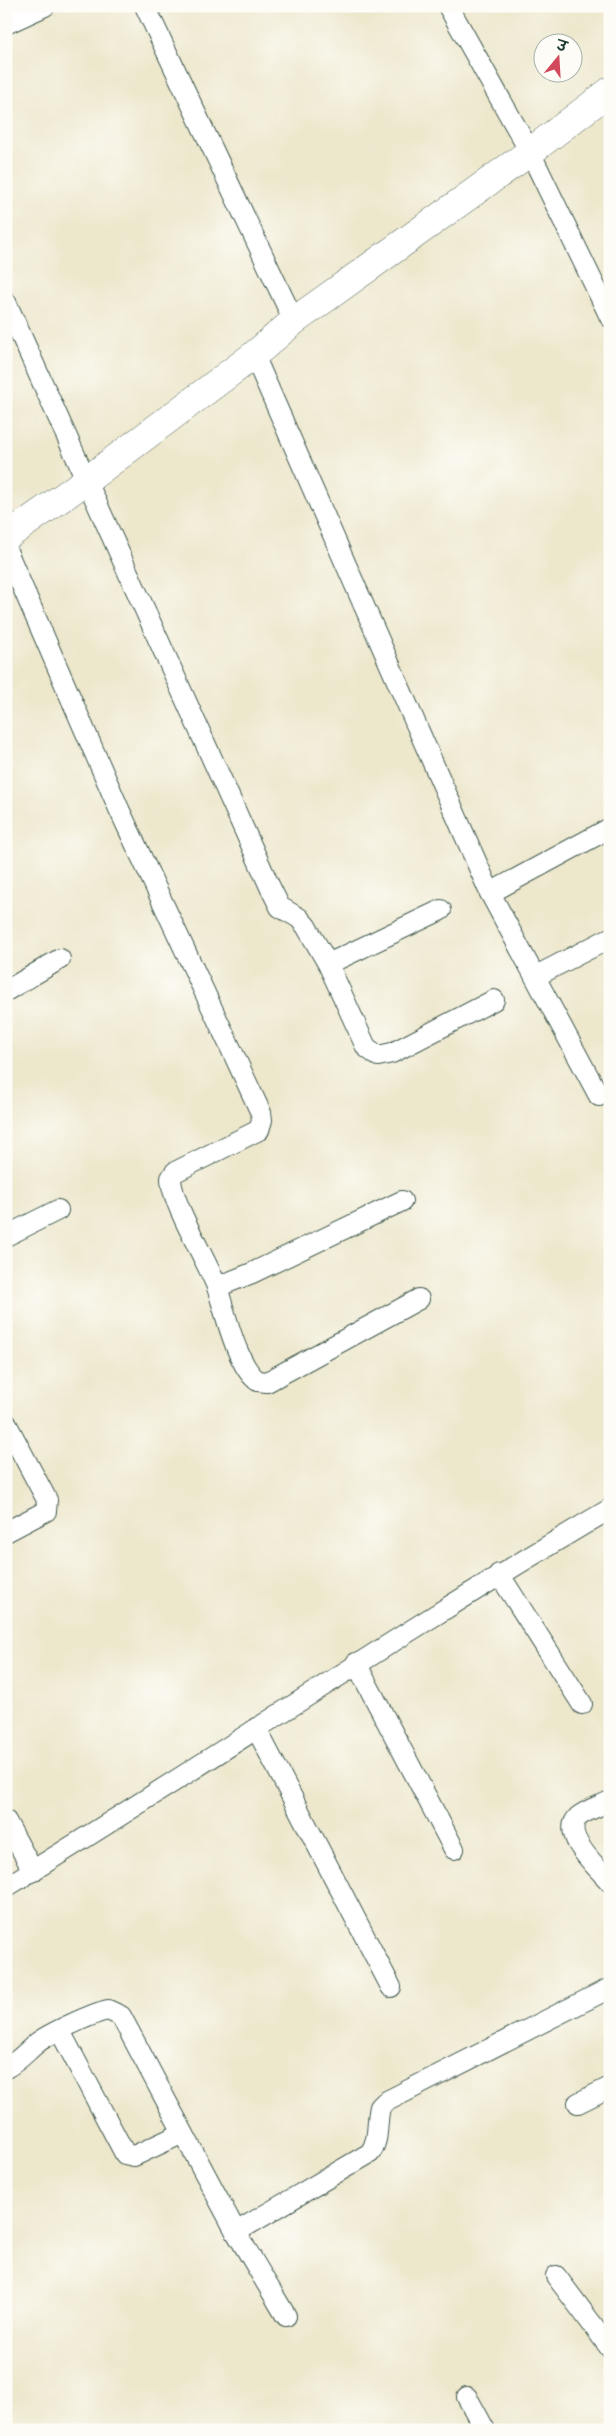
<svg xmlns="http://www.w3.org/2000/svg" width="616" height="2436" viewBox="0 0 616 2436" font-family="'Shantell Sans','Playpen Sans Deva',sans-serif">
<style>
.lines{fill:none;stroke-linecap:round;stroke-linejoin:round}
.minor-casing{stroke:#3e564b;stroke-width:22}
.secondary-casing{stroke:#3e564b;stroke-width:29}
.minor{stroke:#fff;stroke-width:20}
.secondary{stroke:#fff;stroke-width:28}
</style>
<rect width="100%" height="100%" fill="#fdfcf7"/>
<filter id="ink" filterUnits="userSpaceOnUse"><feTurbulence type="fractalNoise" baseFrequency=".02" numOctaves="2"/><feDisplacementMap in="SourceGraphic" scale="10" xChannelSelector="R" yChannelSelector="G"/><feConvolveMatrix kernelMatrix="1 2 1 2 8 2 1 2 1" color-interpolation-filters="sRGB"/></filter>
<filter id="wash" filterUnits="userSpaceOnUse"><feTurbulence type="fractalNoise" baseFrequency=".0096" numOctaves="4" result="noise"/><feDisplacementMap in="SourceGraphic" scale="20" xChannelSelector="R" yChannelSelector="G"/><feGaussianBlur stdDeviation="1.12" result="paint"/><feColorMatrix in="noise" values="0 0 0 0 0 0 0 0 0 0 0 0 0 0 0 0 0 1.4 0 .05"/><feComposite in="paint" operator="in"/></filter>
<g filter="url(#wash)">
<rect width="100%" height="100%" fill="#ede7cc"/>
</g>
<g filter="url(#ink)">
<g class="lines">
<defs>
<g id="minor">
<polyline points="145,6 294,321"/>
<polyline points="448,6 530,152 610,317"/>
<polyline points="6,24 45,6"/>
<polyline points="6,302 270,887 280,907 299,918 306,926 328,964 366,1047 378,1056 392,1053 494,1000"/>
<polyline points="254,355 490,893 599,1096"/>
<path d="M6,549L119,809L261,1113L262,1120L259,1130L175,1172L171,1178C171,1202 207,1261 217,1287C225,1311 237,1367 258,1381L267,1382L419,1299"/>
<polyline points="490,893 610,828"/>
<polyline points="328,964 441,910"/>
<polyline points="536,976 610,938"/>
<polyline points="6,991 60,959"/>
<polyline points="6,1236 58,1210"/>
<polyline points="217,1287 252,1273 402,1201"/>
<polyline points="6,1423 47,1500 46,1511 6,1532"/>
<polyline points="499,1574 582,1704"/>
<polyline points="356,1663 454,1849"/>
<polyline points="256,1728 391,1987"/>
<path d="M610,1801C600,1806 586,1810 578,1817C560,1835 599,1869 610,1882"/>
<polyline points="6,1821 33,1871"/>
<path d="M6,1887C208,1763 405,1629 610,1509"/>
<polyline points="60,2031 125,2154 134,2156 183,2133"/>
<path d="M6,2068C19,2061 26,2052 37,2043C48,2034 93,2013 108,2010L121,2016L236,2232L286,2316"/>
<polyline points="578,2103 610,2087"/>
<path d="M236,2232L370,2153C380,2139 376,2123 380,2107L385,2102L610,1988"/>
<polyline points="556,2276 610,2348"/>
<polyline points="467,2397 485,2430"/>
</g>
<polyline id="secondary" points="6,537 87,480 254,355 294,321 530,152 610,91"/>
</defs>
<use href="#minor" class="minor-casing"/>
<use href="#secondary" class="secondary-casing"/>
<use href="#minor" class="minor"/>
<use href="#secondary" class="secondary"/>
</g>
</g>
<rect width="616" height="2436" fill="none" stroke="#fdfcf7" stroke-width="25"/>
<g transform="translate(558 58) rotate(18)"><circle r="24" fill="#fdfcf7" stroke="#a4b0a9"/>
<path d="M0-4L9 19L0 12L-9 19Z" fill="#d1495b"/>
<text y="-8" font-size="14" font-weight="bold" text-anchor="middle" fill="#1f3d34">उ</text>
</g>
</svg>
